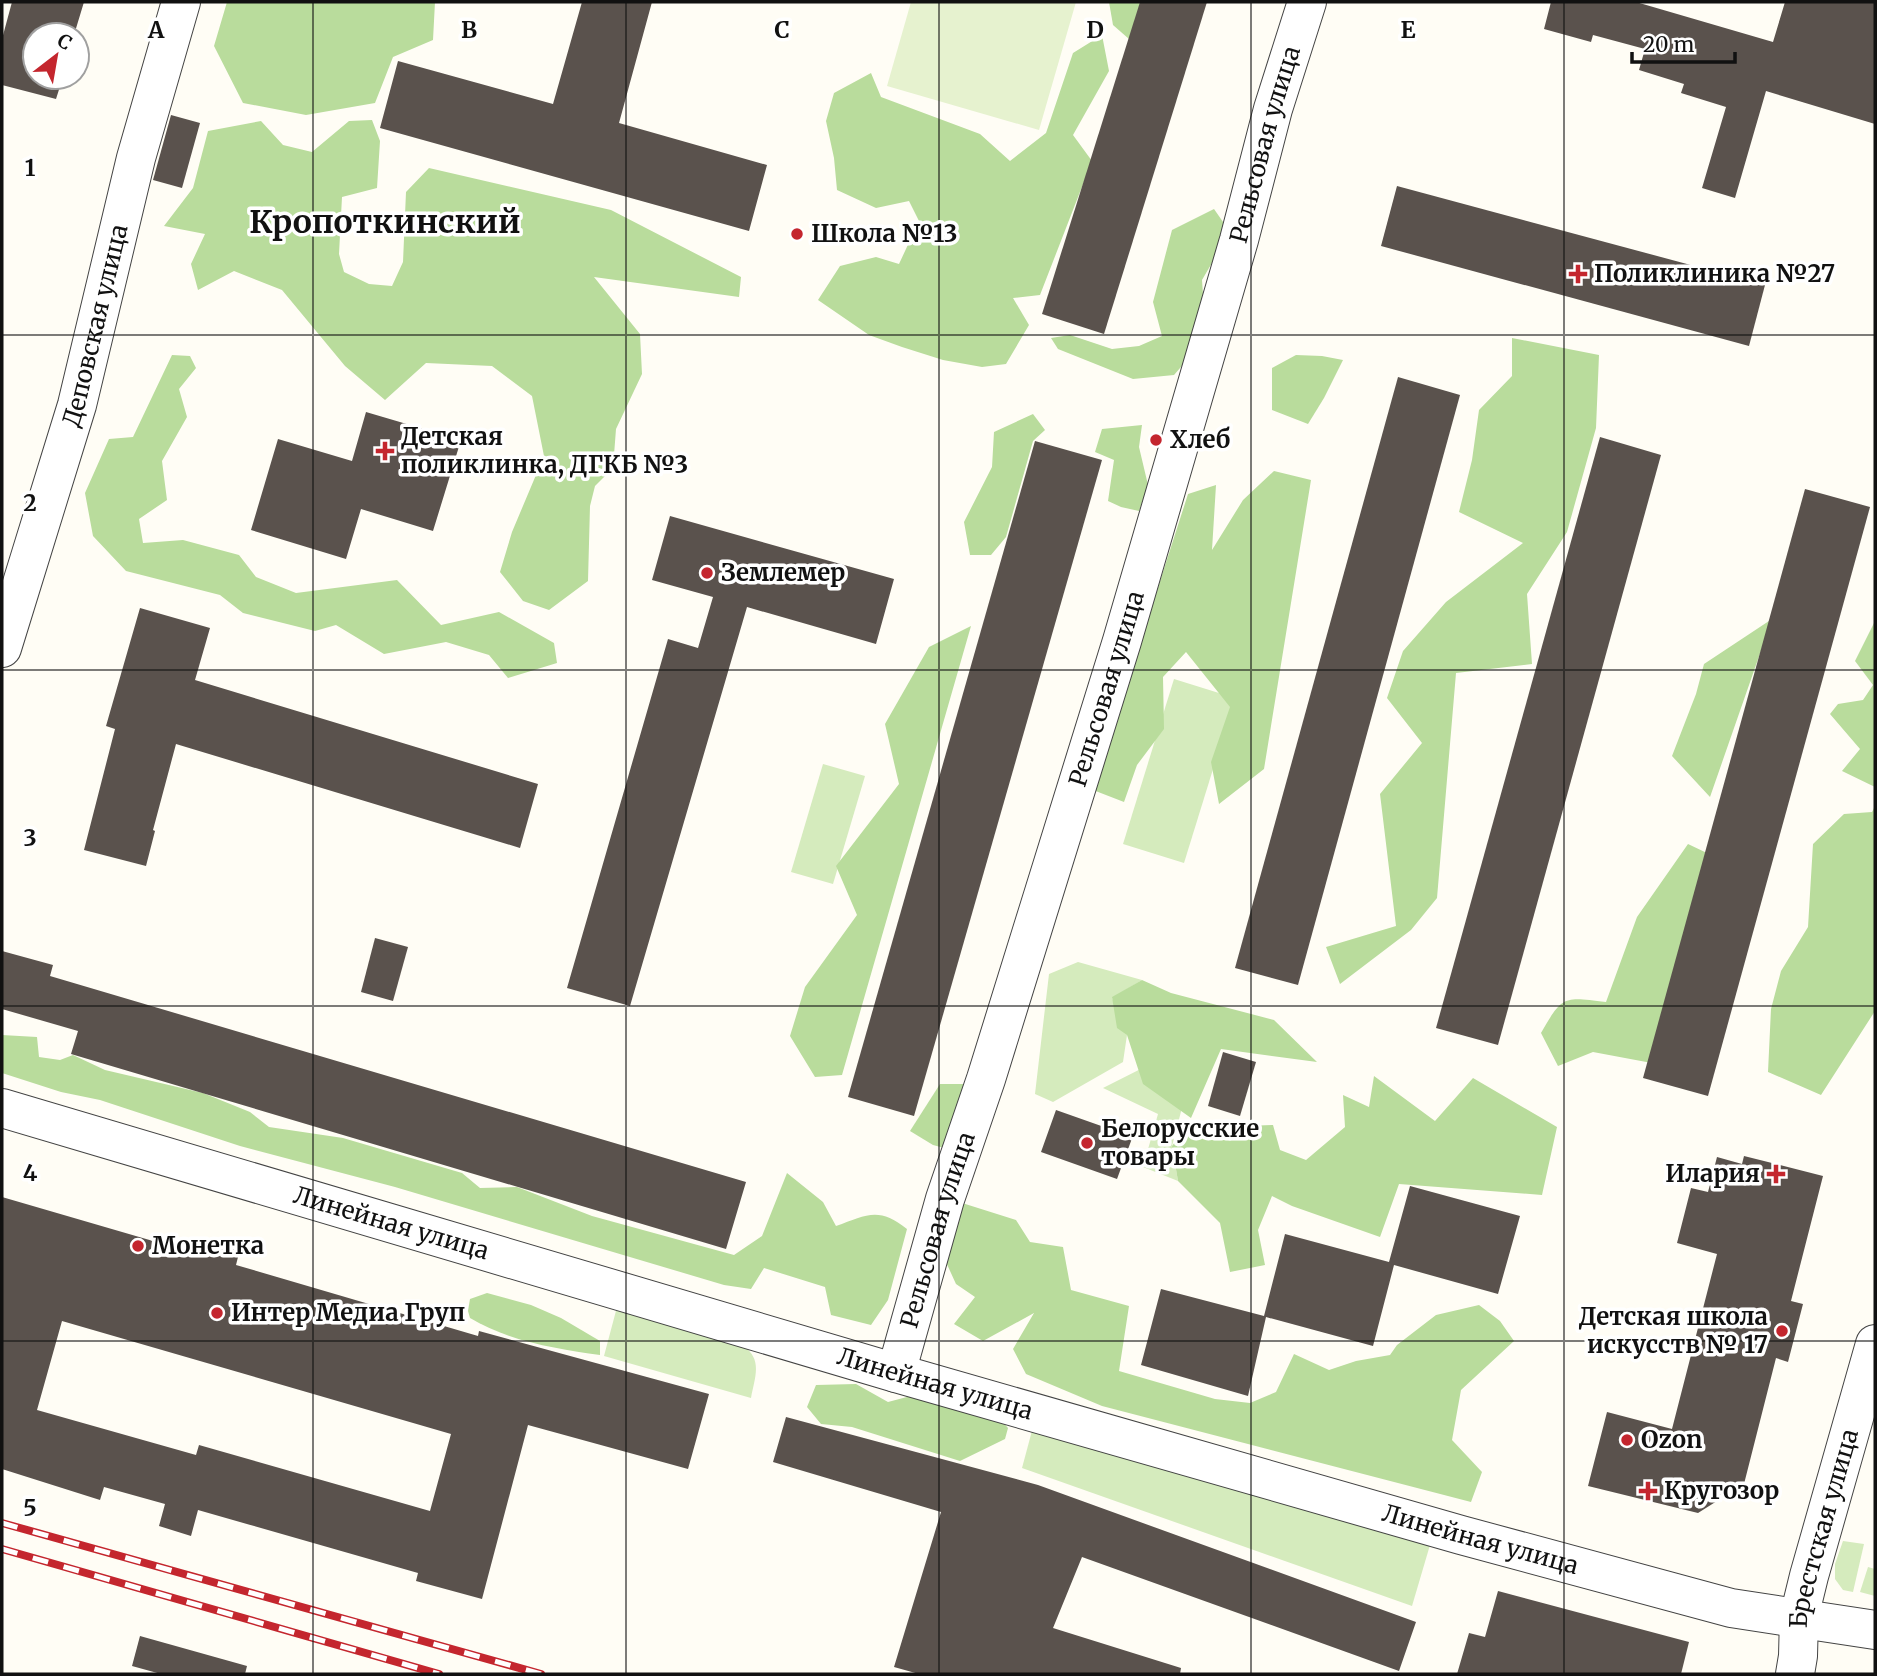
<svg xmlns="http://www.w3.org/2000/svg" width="1877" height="1676" viewBox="0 0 1877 1676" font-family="Merriweather,serif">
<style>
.green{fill:#d5ebbd}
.forest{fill:#b9dc9c}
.pitch{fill:#e6f2cf}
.building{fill:#5a524d;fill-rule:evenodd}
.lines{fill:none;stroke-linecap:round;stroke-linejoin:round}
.minor-casing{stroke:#444;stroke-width:40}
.minor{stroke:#fff;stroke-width:38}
.rail-casing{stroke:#c4262e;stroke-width:8}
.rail{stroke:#fff;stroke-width:5;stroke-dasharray:16;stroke-linecap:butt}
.grid{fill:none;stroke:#111;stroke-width:2;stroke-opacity:0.55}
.poi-dot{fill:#c4262e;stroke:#fff;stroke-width:2.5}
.labels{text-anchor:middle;stroke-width:7;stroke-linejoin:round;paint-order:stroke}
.street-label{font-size:24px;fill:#111;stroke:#fff}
.poi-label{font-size:24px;font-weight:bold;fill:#111;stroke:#fff;text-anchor:start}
.district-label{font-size:32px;font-weight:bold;fill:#111;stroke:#fff}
.grid-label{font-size:23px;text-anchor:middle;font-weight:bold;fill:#111;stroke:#fff;stroke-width:7;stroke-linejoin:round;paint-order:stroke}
</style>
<rect width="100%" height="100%" fill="#fffdf5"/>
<g class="green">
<polygon points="1174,679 1235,698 1184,863 1123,844"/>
<polygon points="823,764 865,776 833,884 791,872"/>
<polygon points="1078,962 1142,980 1112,998 1127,1035 1123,1062 1053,1102 1035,1094 1049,974"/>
<polygon points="1200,1039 1172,1146 1178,1181 1143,1167 1158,1114 1103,1088"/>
<path d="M617,1307L743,1346C763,1359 755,1377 751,1398L604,1356Z"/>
<polygon points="1033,1427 1430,1545 1412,1606 1022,1468"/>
<polygon points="1843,1541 1864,1544 1853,1592 1843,1590 1835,1579 1835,1564"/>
<polygon points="1868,1567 1875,1569 1875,1596 1860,1592"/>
</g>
<g class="forest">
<polygon points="227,2 435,2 433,40 393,57 375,103 306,115 243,103 214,46"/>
<polygon points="1109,2 1141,2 1129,39 1113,25"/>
<polygon points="1102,35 1109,71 1073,135 1092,161 1040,295 1013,298 1029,325 1006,364 982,367 943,360 902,347 869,335 818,300 840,266 876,257 899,264 919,221 909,201 876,208 837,190 834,158 826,121 834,93 871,73 881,97 980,134 1010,161 1046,133 1073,53"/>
<polygon points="372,120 380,141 377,188 342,197 339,254 344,272 369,284 392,286 403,262 406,192 429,168 611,210 741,277 739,297 594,277 640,334 642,374 616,429 613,468 595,486 590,506 588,581 549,610 523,601 500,572 512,532 544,456 532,396 492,366 426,363 385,400 345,366 282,290 234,271 198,290 191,264 205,234 164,226 193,188 208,131 261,121 283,145 312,152 349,121"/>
<polygon points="1214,209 1230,232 1202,280 1204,309 1193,353 1174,375 1133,379 1058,349 1051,338 1070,335 1112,349 1139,346 1162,336 1153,302 1172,230"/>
<polygon points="1512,338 1599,355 1596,428 1567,532 1527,594 1532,664 1456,673 1437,898 1411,930 1340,984 1326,947 1396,926 1380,794 1422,743 1387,698 1403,651 1446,602 1523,543 1459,512 1472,460 1479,410 1512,376"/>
<polygon points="172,355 190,356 196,368 179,389 187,417 162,461 167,500 139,519 143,543 183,540 239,555 256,577 296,593 397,580 441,625 499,612 554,643 557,663 508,678 489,655 446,642 384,654 336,625 315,631 243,613 220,595 126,571 93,536 85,493 109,439 133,437"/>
<polygon points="1296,355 1322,356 1343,360 1324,398 1308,424 1272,410 1272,368"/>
<polygon points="1033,414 1045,430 1033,441 1006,537 991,555 970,555 964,522 992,467 994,432"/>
<polygon points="1142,425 1139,447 1148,485 1139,511 1121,507 1108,501 1114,460 1095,452 1102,429"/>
<polygon points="1274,471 1311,480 1264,769 1219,804 1211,762 1230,707 1186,652 1163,677 1164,729 1137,765 1124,802 1093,790 1188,494 1216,485 1212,550 1243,500"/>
<polygon points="1772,619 1710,797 1672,756 1696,694 1704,664"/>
<polygon points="1875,621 1875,787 1842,771 1860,749 1830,714 1838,704 1863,700 1873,685 1855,661"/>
<polygon points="971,626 842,1075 815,1077 790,1036 805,987 857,915 836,866 899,784 885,724 929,647"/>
<polygon points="1875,806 1875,1011 1821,1095 1768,1072 1771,1009 1781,971 1808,927 1813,844 1844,814 1872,812"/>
<path d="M1688,844L1709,854L1657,1064L1593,1052L1558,1066L1541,1033C1563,995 1563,997 1606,1002L1637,917Z"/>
<polygon points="1142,980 1171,993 1274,1020 1317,1062 1221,1049 1191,1118 1143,1084 1127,1035 1117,1028 1112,997"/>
<path d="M2,1035L37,1037L39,1057L60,1060L73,1055L105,1070L203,1093L250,1112L269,1127L343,1138L462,1173L480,1188L517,1187L592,1216L734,1255L762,1236L787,1173L823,1202L836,1226C866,1215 879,1206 907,1229L888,1300L871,1325L831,1315L825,1287L764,1268L751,1289L724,1285L395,1187L240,1146L100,1100L61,1092L2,1073Z"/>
<polygon points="1374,1076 1435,1121 1473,1078 1557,1127 1542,1195 1399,1184 1380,1237 1292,1206 1272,1196 1258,1230 1265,1265 1230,1272 1220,1223 1178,1181 1172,1146 1186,1128 1273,1125 1280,1150 1306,1160 1345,1127 1343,1095 1369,1107"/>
<polygon points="940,1084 965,1084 948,1149 933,1145 910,1131"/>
<polygon points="959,1202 1016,1220 1030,1242 1063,1247 1071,1290 1129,1306 1119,1371 1215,1399 1250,1403 1276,1392 1294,1354 1329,1370 1356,1361 1390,1355 1397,1345 1436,1315 1479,1305 1500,1321 1514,1341 1461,1390 1452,1440 1482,1472 1471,1502 1102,1406 1026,1374 1013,1349 1034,1313 983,1341 954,1324 975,1297 956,1284 945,1260"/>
<path d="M487,1293L531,1305L561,1318L600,1341V1355C557,1349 508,1341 470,1318L468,1311L470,1299Z"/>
<polygon points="856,1384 888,1402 922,1393 992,1410 1008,1428 1005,1439 960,1461 852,1427 821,1424 807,1407 816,1385"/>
</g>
<polygon class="pitch" points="911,2 1076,2 1039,130 887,86"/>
<g class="building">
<polygon points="12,2 84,2 74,35 35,35 35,77 63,77 56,99 2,85 2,39"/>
<polygon points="582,2 652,2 619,123 767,165 749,231 380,128 398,61 553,104"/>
<polygon points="1140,2 1207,2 1104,334 1042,314"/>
<polygon points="1551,2 1636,2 1773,42 1785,2 1875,2 1875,124 1766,91 1735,198 1702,188 1726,107 1681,93 1684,84 1639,70 1645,49 1593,35 1591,42 1544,29"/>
<polygon points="171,115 200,123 182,188 153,180"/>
<polygon points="1397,186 1765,285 1749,346 1381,246"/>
<polygon points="1398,377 1460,395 1298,985 1235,968"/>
<polygon points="366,412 461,440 433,531 361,509 346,559 251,530 278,439 352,461"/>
<polygon points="1600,437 1661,455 1498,1045 1436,1028"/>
<polygon points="1035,441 1102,460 914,1116 848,1097"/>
<polygon points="1805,489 1870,507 1708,1096 1643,1078"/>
<polygon points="670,516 894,579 876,644 747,607 630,1006 567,988 668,639 698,648 713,597 652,580"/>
<polygon points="140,608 210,628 195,680 538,784 520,848 176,744 153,830 155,831 146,866 84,850 115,729 106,726"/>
<polygon points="375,938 408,947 393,1001 361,992"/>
<polygon points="2,951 53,965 50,976 746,1182 726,1249 71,1054 78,1031 2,1009"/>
<polygon points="1223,1052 1256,1062 1240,1116 1208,1106"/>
<polygon points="1056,1110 1107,1128 1108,1124 1134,1133 1117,1179 1041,1152"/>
<polygon points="1744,1156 1823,1176 1791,1301 1803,1304 1788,1362 1776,1358 1744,1484 1698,1513 1588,1486 1607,1412 1672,1429 1717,1254 1677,1243 1691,1188 1708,1192 1717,1157 1742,1164"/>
<polygon points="1410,1186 1520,1216 1498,1294 1394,1265 1373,1346 1266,1317 1248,1396 1141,1365 1161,1289 1264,1316 1285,1234 1389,1262"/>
<path d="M2,1197L201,1255L206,1239L240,1249L236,1265L478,1336L479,1331L709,1394L688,1469L528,1425L482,1599L416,1581L418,1573L198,1510L191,1536L159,1526L165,1504L104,1487L100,1500L2,1469ZM62,1321L451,1434L430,1511L199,1445L196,1455L37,1410Z"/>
<polygon points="786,1417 1038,1485 1416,1622 1399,1671 1082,1557 1053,1628 1181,1668 1180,1674 919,1674 894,1667 941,1512 773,1462"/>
<polygon points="1498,1591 1689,1642 1681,1674 1457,1674 1469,1633 1485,1637"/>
<polygon points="140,1636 247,1666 245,1674 161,1674 132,1666"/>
</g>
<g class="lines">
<defs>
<g id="minor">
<path id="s1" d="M2,648L77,405L136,158L181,2"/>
<path id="s2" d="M2,1108L896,1373L1461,1535L1731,1608L1875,1630"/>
<path id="s3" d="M896,1373L945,1199L986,1079L1122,641L1239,240L1273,109L1307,2"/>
<path id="s4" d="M1795,1674L1798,1656L1799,1617L1809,1576L1875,1344"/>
</g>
</defs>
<use href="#minor" class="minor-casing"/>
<use href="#minor" class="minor"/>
<defs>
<g id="rail">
<polyline points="2,1523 541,1674"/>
<polyline points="2,1549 439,1674"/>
</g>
</defs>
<use href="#rail" class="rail-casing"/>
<use href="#rail" class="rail"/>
</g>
<path class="grid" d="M313,2V1674M626,2V1674M939,2V1674M1251,2V1674M1564,2V1674M2,335H1875M2,670H1875M2,1006H1875M2,1341H1875"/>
<g class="poi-dot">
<circle cx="797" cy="234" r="7"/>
<path d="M1574.5 263.5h7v7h7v7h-7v7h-7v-7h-7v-7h7z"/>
<circle cx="1156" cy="440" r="7"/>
<path d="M381.5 440.5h7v7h7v7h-7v7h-7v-7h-7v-7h7z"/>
<circle cx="707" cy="573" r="7"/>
<circle cx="1087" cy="1143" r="7"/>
<path d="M1772.5 1163.5h7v7h7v7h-7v7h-7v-7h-7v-7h7z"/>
<circle cx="138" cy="1246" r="7"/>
<circle cx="217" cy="1313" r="7"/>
<circle cx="1782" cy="1331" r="7"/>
<circle cx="1627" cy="1440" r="7"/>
<path d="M1644.5 1480.5h7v7h7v7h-7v7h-7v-7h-7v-7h7z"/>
</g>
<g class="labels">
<g class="street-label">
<text dy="8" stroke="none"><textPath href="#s3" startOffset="1283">Рельсовая улица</textPath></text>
<text dy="8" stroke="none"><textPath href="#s1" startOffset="336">Деповская улица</textPath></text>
<text dy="8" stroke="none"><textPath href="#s3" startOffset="716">Рельсовая улица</textPath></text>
<text dy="8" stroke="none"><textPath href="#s2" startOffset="406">Линейная улица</textPath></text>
<text dy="8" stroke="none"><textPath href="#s3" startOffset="149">Рельсовая улица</textPath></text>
<text dy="8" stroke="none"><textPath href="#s2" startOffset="973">Линейная улица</textPath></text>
<text dy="8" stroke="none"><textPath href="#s4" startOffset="149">Брестская улица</textPath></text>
<text dy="8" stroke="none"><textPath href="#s2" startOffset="1540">Линейная улица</textPath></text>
</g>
<g class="poi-label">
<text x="811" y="242">Школа №13</text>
<text x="1594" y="282">Поликлиника №27</text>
<text x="401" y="445">Детская<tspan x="401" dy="28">поликлинка, ДГКБ №3</tspan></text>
<text x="1170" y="448">Хлеб</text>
<text x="721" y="581">Землемер</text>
<text x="1101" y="1137">Белорусские<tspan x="1101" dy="28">товары</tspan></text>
<text x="1760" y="1182" text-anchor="end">Илария</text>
<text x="152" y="1254">Монетка</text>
<text x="231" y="1321">Интер Медиа Груп</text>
<text x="1768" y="1325" text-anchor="end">Детская школа<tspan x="1768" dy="28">искусств № 17</tspan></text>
<text x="1641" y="1448">Ozon</text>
<text x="1664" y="1499">Кругозор</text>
</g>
<g class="district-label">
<text x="385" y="233">Кропоткинский</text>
</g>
</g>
<g class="grid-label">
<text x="156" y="38">A</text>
<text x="469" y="38">B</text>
<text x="782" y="38">C</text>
<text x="1095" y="38">D</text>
<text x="1408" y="38">E</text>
<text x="30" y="176">1</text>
<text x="30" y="511">2</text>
<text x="30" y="846">3</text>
<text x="30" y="1181">4</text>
<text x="30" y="1516">5</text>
</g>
<rect width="1877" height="1676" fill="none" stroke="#111111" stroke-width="7"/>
<g transform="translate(56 56) rotate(31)"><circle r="33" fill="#ffffff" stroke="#a0a0a0" stroke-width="2"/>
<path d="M0-5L12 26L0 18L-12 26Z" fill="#c4262e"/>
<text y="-10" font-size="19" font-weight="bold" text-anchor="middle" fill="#111111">С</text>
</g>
<path d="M1632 52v10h103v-10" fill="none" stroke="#111111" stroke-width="3.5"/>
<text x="1643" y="52" font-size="21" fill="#111111" stroke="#ffffff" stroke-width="5" paint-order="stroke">20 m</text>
</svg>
